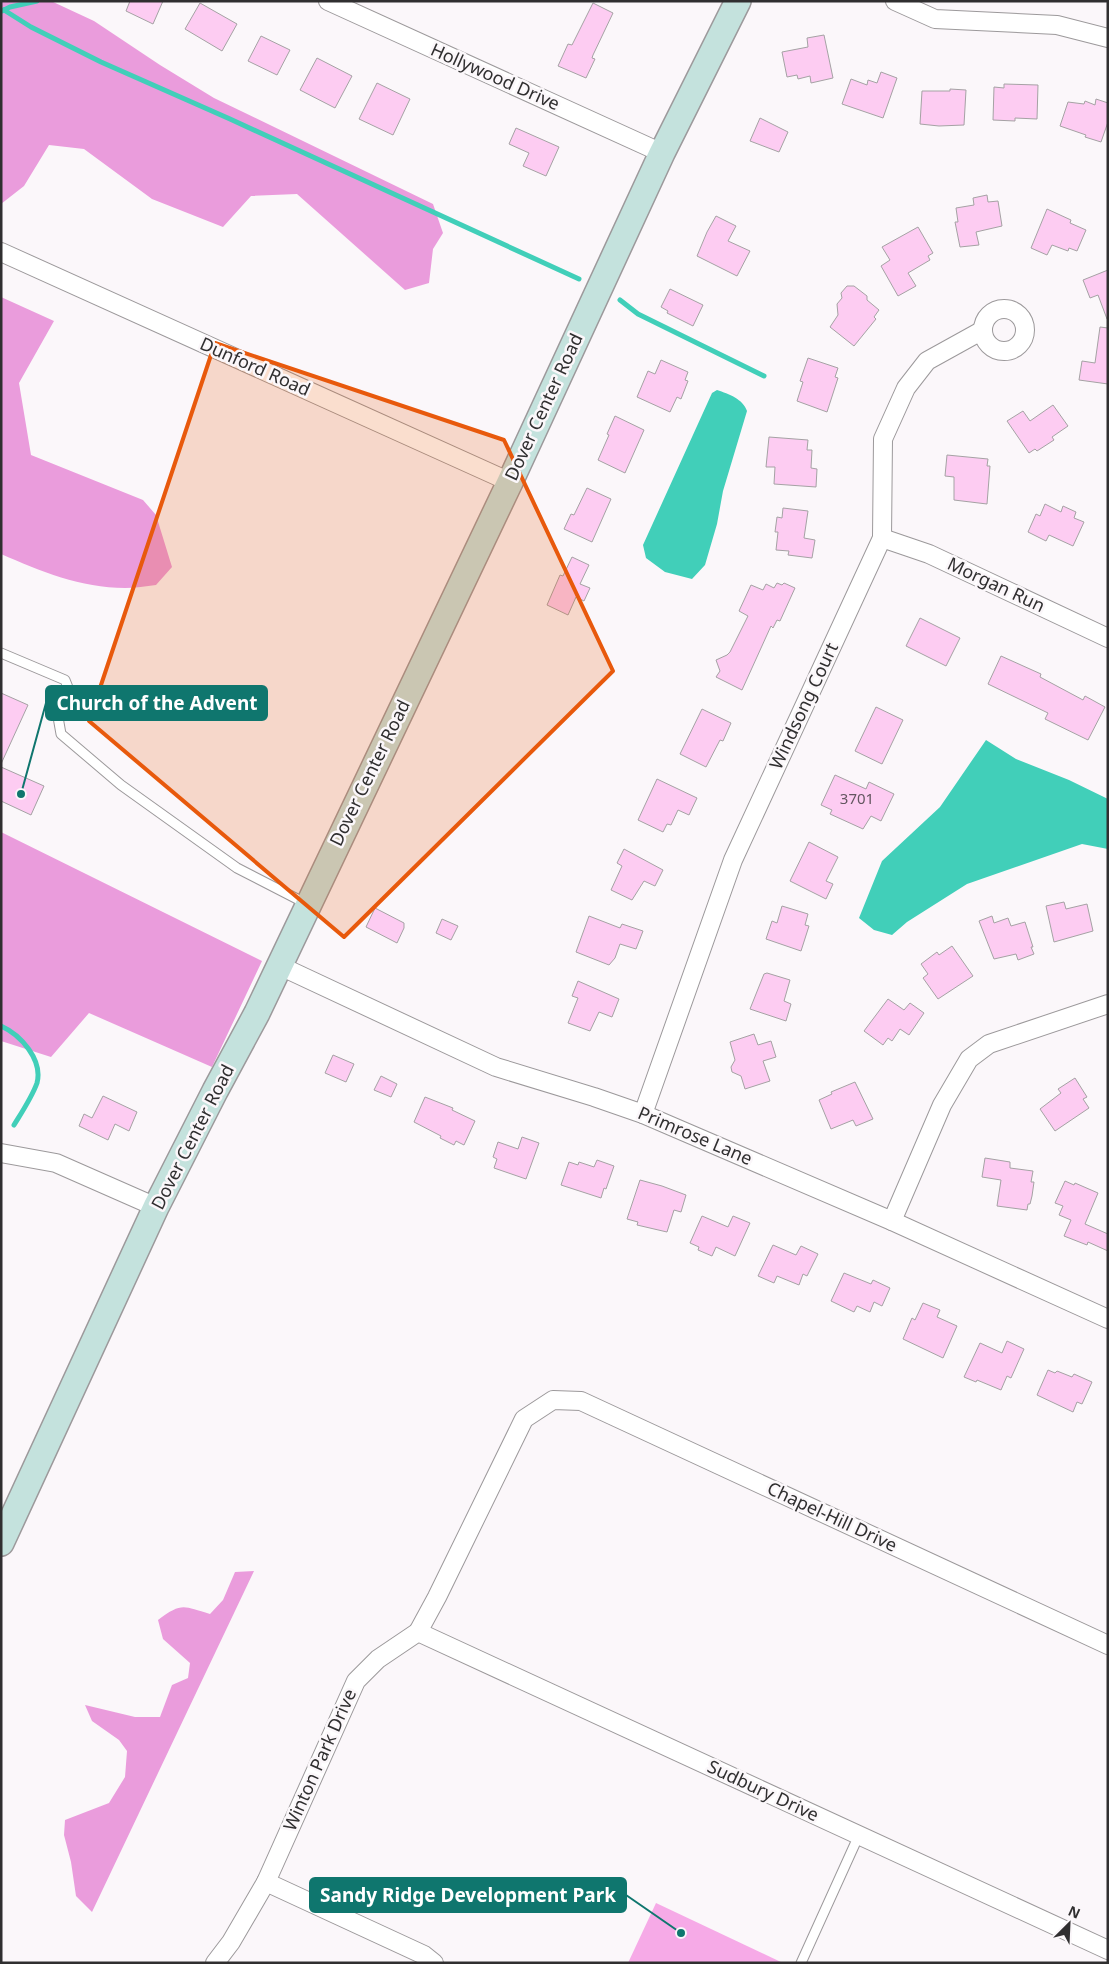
<svg xmlns="http://www.w3.org/2000/svg" width="1109" height="1964" viewBox="0 0 1109 1964" font-family="'Noto Sans',sans-serif">
<style>
.green{fill:#f6aae7}
.forest{fill:#ea9cdc}
.water{fill:#41cfb9}
.lines{fill:none;stroke-linecap:round;stroke-linejoin:round}
.stream{stroke:#41cfb9;stroke-width:5}
.building{fill:#fdccf2;stroke:#a5a2a4}
.lane-casing{stroke:#9c999b;stroke-width:11}
.street-casing{stroke:#9c999b;stroke-width:20}
.secondary-casing{stroke:#9c999b;stroke-width:28}
.lane{stroke:#fff;stroke-width:9}
.street{stroke:#fff;stroke-width:18}
.secondary{stroke:#c4e2dd;stroke-width:25}
.marked{fill:#e8590c;fill-opacity:0.2;stroke:#e8590c;stroke-width:4;stroke-linejoin:round}
.labels{text-anchor:middle;stroke-width:5;stroke-linejoin:round;paint-order:stroke}
.number-label{font-size:15px;fill:#635660}
.street-label{font-size:18px;fill:#302f30;stroke:#fbf7fa}
.leader{fill:none;stroke:#0f766e;stroke-width:2}
.callout-dot{fill:#0f766e;stroke:#fbf7fa;stroke-width:2}
.callout{fill:#0f766e;stroke:#0f766e;stroke-width:2}
.callout-label{font-size:19px;text-anchor:middle;font-weight:bold;fill:#fff}
</style>
<rect width="100%" height="100%" fill="#fbf7fa"/>
<polygon class="green" points="656,1903 783,1963 628,1963"/>
<g class="forest">
<polygon points="1,1 51,1 94,21 160,65 214,98 433,204 443,233 433,249 429,283 405,290 297,194 251,196 223,227 152,199 84,149 49,145 24,186 1,204"/>
<path d="M1,297L54,321L19,383L31,455L143,500L156,515L172,567L156,585C146,586 135,588 125,588C81,588 40,571 1,554Z"/>
<polygon points="1,832 262,961 212,1067 89,1013 51,1057 1,1041"/>
<path d="M254,1571L92,1912L76,1896L71,1862L64,1835L65,1820L109,1803L125,1777L127,1751L119,1740L92,1721L85,1705L135,1717H160L172,1685L188,1678L190,1663L163,1639L158,1620C182,1602 183,1606 210,1614L223,1600L235,1572Z"/>
</g>
<g class="water">
<path d="M717,390C729,394 743,399 747,411L723,491L717,524L705,565L692,579L665,572L646,558L643,545L712,393Z"/>
<polygon points="986,740 1016,759 1069,780 1108,799 1108,849 1082,844 967,884 907,922 892,935 874,930 859,918 882,861 940,807"/>
</g>
<g class="lines">
<g class="stream">
<polyline points="4,10 31,27 101,62 230,119 579,279"/>
<polyline points="2,11 10,7 37,1"/>
<polyline points="620,300 638,314 764,376"/>
<path d="M1,1026C21,1035 43,1060 37,1083C32,1097 22,1112 14,1125"/>
</g>
</g>
<g class="building">
<polygon points="130,1 163,1 153,24 126,11"/>
<polygon points="200,3 237,24 222,51 185,29"/>
<polygon points="593,3 613,13 593,55 592,58 595,59 586,78 558,66 568,44 572,45"/>
<polygon points="824,35 833,78 811,83 810,76 798,79 797,75 787,77 782,52 808,47 807,38"/>
<polygon points="261,36 290,50 277,75 248,61"/>
<polygon points="317,58 352,76 335,108 300,90"/>
<polygon points="881,72 897,78 883,118 842,104 851,79 867,85 868,80 877,83"/>
<polygon points="377,83 410,99 393,135 359,119"/>
<polygon points="1004,84 1038,85 1037,119 1015,118 1015,121 993,120 994,87 1004,88"/>
<polygon points="950,89 966,90 964,125 939,126 920,124 922,91 950,91"/>
<polygon points="1096,99 1108,103 1108,122 1101,142 1085,137 1086,135 1060,126 1068,102 1084,104 1085,101 1095,105"/>
<polygon points="760,118 788,132 779,152 750,141"/>
<polygon points="516,128 559,147 546,176 523,166 529,153 509,144"/>
<polygon points="987,195 988,202 998,201 1002,226 976,232 979,245 960,247 955,222 958,222 956,208 974,205 973,198"/>
<polygon points="1047,209 1071,220 1070,223 1086,230 1077,251 1069,248 1068,251 1052,245 1047,255 1031,248"/>
<polygon points="716,216 736,226 728,241 750,251 737,276 697,256 707,232"/>
<polygon points="918,227 933,253 928,256 930,260 908,273 916,286 898,296 881,266 890,260 882,247"/>
<polygon points="1108,270 1108,319 1107,319 1098,295 1090,298 1083,280"/>
<polygon points="847,286 854,286 867,296 867,300 879,310 874,317 876,319 854,346 830,327 838,315 837,304 842,298 841,293"/>
<polygon points="670,289 703,305 693,326 667,313 668,311 661,307"/>
<polygon points="1100,327 1108,328 1108,384 1079,380 1082,361 1095,363"/>
<polygon points="808,358 838,368 835,377 838,378 827,412 797,401 803,382 800,381"/>
<polygon points="661,360 688,372 685,380 688,381 681,399 677,397 670,412 637,397 648,371 655,374"/>
<polygon points="1053,405 1068,426 1052,437 1054,440 1037,451 1035,449 1029,453 1007,421 1023,411 1030,421"/>
<polygon points="615,416 644,430 625,473 598,460 609,435 607,434"/>
<polygon points="769,437 808,440 807,450 812,450 811,468 817,469 816,487 774,484 775,467 766,467"/>
<polygon points="947,455 988,459 987,466 990,466 987,504 954,500 954,477 945,476"/>
<polygon points="587,488 611,499 592,542 564,529 571,514 574,515"/>
<polygon points="1045,504 1061,512 1063,506 1076,512 1074,518 1084,522 1073,546 1049,535 1046,541 1028,532 1036,514 1040,516"/>
<polygon points="783,508 808,511 804,538 815,540 812,558 788,555 789,551 776,550 778,532 775,532 777,517 782,518"/>
<polygon points="572,557 589,565 580,584 590,588 584,601 576,597 568,615 547,605 560,575 563,576"/>
<polygon points="777,583 782,585 784,583 795,588 780,621 777,620 773,628 771,626 742,690 716,677 720,671 716,660 727,655 730,652 748,616 739,611 751,585 763,590 766,584 774,588"/>
<polygon points="920,618 960,638 946,666 906,646"/>
<polygon points="1001,656 1041,674 1040,677 1083,700 1085,696 1105,707 1088,740 1045,719 1048,713 988,684"/>
<polygon points="1,693 28,705 1,764"/>
<polygon points="876,707 903,720 882,764 855,751"/>
<polygon points="702,709 731,723 723,741 720,740 706,767 680,754"/>
<polygon points="1,767 44,786 31,815 1,801"/>
<polygon points="835,775 866,789 869,782 894,794 881,821 871,816 863,829 830,814 832,810 821,805"/>
<polygon points="657,779 697,798 689,815 678,810 671,825 667,824 663,832 638,820"/>
<polygon points="809,842 838,857 826,881 833,884 826,899 790,881"/>
<polygon points="624,849 663,870 655,886 644,881 632,900 611,890 622,866 617,863"/>
<polygon points="1064,902 1066,909 1087,904 1093,931 1054,942 1046,906"/>
<polygon points="782,906 808,914 805,925 809,926 801,951 766,939 772,921 777,923"/>
<polygon points="375,908 404,923 404,928 397,943 366,927"/>
<polygon points="589,916 620,928 622,924 643,931 636,949 620,944 615,958 609,965 576,952"/>
<polygon points="992,916 994,923 1008,918 1011,926 1025,922 1033,947 1031,947 1034,954 1018,960 1016,954 994,959 979,921"/>
<polygon points="442,919 458,926 451,940 436,933"/>
<polygon points="952,946 973,976 938,999 923,978 928,974 921,964 937,952 939,955"/>
<polygon points="767,973 790,980 784,1001 791,1004 786,1021 750,1009 764,974"/>
<polygon points="578,981 619,999 612,1017 599,1012 590,1031 568,1023 578,998 572,996"/>
<polygon points="888,999 904,1010 910,1003 924,1013 909,1035 900,1029 892,1041 888,1038 883,1045 864,1031"/>
<polygon points="754,1034 758,1045 771,1041 776,1057 763,1061 770,1081 745,1089 741,1076 732,1072 731,1067 735,1060 730,1042"/>
<polygon points="333,1055 354,1064 346,1082 325,1073"/>
<polygon points="381,1076 397,1084 391,1097 374,1090"/>
<polygon points="1075,1078 1087,1097 1083,1099 1089,1108 1055,1131 1040,1109 1061,1093 1058,1089"/>
<polygon points="855,1082 873,1119 856,1126 853,1120 831,1129 819,1100 832,1094 831,1092"/>
<polygon points="103,1096 137,1112 129,1131 115,1124 108,1140 79,1126 84,1114 92,1118"/>
<polygon points="425,1097 453,1108 452,1110 475,1121 464,1145 456,1141 454,1145 440,1138 441,1136 414,1122"/>
<polygon points="522,1137 539,1143 526,1179 494,1168 497,1159 493,1157 498,1142 518,1149"/>
<polygon points="985,1158 1010,1162 1010,1168 1033,1171 1031,1182 1034,1182 1032,1196 1030,1204 1028,1204 1027,1210 997,1206 1001,1180 982,1177"/>
<polygon points="597,1160 614,1166 606,1189 604,1188 601,1198 561,1185 569,1162 578,1165 579,1162 594,1167"/>
<polygon points="640,1180 662,1186 686,1195 681,1212 674,1210 667,1232 637,1225 638,1222 627,1219"/>
<polygon points="1065,1181 1074,1185 1075,1183 1098,1193 1085,1224 1108,1234 1108,1251 1088,1242 1087,1245 1064,1236 1071,1220 1059,1215 1063,1206 1055,1203"/>
<polygon points="702,1216 728,1227 733,1216 750,1223 735,1256 716,1247 712,1256 698,1250 699,1247 690,1243"/>
<polygon points="773,1245 796,1255 801,1246 818,1254 807,1276 803,1274 799,1285 777,1276 774,1283 758,1276"/>
<polygon points="844,1273 871,1284 873,1280 890,1288 882,1306 874,1302 870,1312 857,1306 854,1312 831,1301"/>
<polygon points="923,1303 940,1310 937,1317 957,1326 943,1358 903,1339 912,1318 915,1320"/>
<polygon points="1007,1341 1024,1349 1011,1378 1007,1376 1001,1390 977,1380 976,1382 964,1377 980,1343 1002,1353"/>
<polygon points="1048,1370 1055,1373 1057,1371 1072,1377 1074,1374 1092,1382 1082,1404 1077,1402 1073,1412 1037,1395"/>
</g>
<g class="lines">
<defs>
<g id="lane">
<polyline points="1,653 65,680 69,690 58,717 61,734 121,785 237,868 307,904"/>
<polyline points="801,1963 859,1835"/>
</g>
<g id="street">
<polyline points="328,1 662,153"/>
<polyline points="895,1 935,19 1057,25 1108,38"/>
<polyline points="1,252 510,482"/>
<circle cx="1004" cy="330" r="21"/>
<polyline points="882,538 929,554 1108,638"/>
<polyline points="278,965 496,1067 594,1097 643,1114 892,1221 1108,1319"/>
<polyline points="643,1114 733,860 882,538 883,439 906,388 927,361 983,330"/>
<polyline points="1,1153 56,1163 156,1207"/>
<polyline points="892,1221 942,1105 969,1059 989,1044 1108,1004"/>
<polyline points="418,1632 1108,1950"/>
<polyline points="266,1882 424,1955 434,1963"/>
<polyline points="215,1963 231,1942 266,1882 356,1681 378,1659 418,1632 437,1597 524,1419 553,1400 581,1401 1108,1645"/>
</g>
<polyline id="secondary" points="1,1543 156,1207 215,1091 257,1013 510,482 662,153 738,1"/>
</defs>
<use href="#lane" class="lane-casing"/>
<use href="#street" class="street-casing"/>
<use href="#secondary" class="secondary-casing"/>
<use href="#lane" class="lane"/>
<use href="#street" class="street"/>
<use href="#secondary" class="secondary"/>
</g>
<path class="marked" d="M215,343L504,440L613,671L344,937L89,721Z"/>
<g class="labels">
<g class="number-label">
<text x="857" y="804">3701</text>
</g>
<g class="street-label">
<text transform="translate(495 77) rotate(24)" y="6">Hollywood Drive</text>
<text transform="translate(255 367) rotate(24)" y="6">Dunford Road</text>
<text transform="translate(544 407) rotate(-65)" y="6">Dover Center Road</text>
<text transform="translate(996 585) rotate(25)" y="6">Morgan Run</text>
<text transform="translate(804 706) rotate(-65)" y="6">Windsong Court</text>
<text transform="translate(370 773) rotate(-64)" y="6">Dover Center Road</text>
<text transform="translate(695 1136) rotate(23)" y="6">Primrose Lane</text>
<text transform="translate(193 1137) rotate(-63)" y="6">Dover Center Road</text>
<text transform="translate(832 1517) rotate(25)" y="6">Chapel-Hill Drive</text>
<text transform="translate(320 1760) rotate(-66)" y="6">Winton Park Drive</text>
<text transform="translate(763 1791) rotate(25)" y="6">Sudbury Drive</text>
</g>
</g>
<path class="leader" d="M21 794L46 703M681 1933L626 1895"/>
<g class="callout-dot">
<circle cx="21" cy="794" r="5"/>
<circle cx="681" cy="1933" r="5"/>
</g>
<g class="callout">
<rect x="46" y="686" width="221" height="34" rx="5"/>
<rect x="310" y="1878" width="316" height="34" rx="5"/>
</g>
<g class="callout-label">
<text x="157" y="710">Church of the Advent</text>
<text x="468" y="1902">Sandy Ridge Development Park</text>
</g>
<rect width="1109" height="1964" fill="none" stroke="#302f30" stroke-width="5"/>
<g transform="translate(1069 1924) rotate(24)" stroke="#fbf7fa" stroke-width="4" paint-order="stroke">
<path d="M0-4L9 19L0 12L-9 19Z" fill="#302f30"/>
<text y="-8" font-size="14" font-weight="bold" text-anchor="middle" fill="#302f30">N</text>
</g>
</svg>
